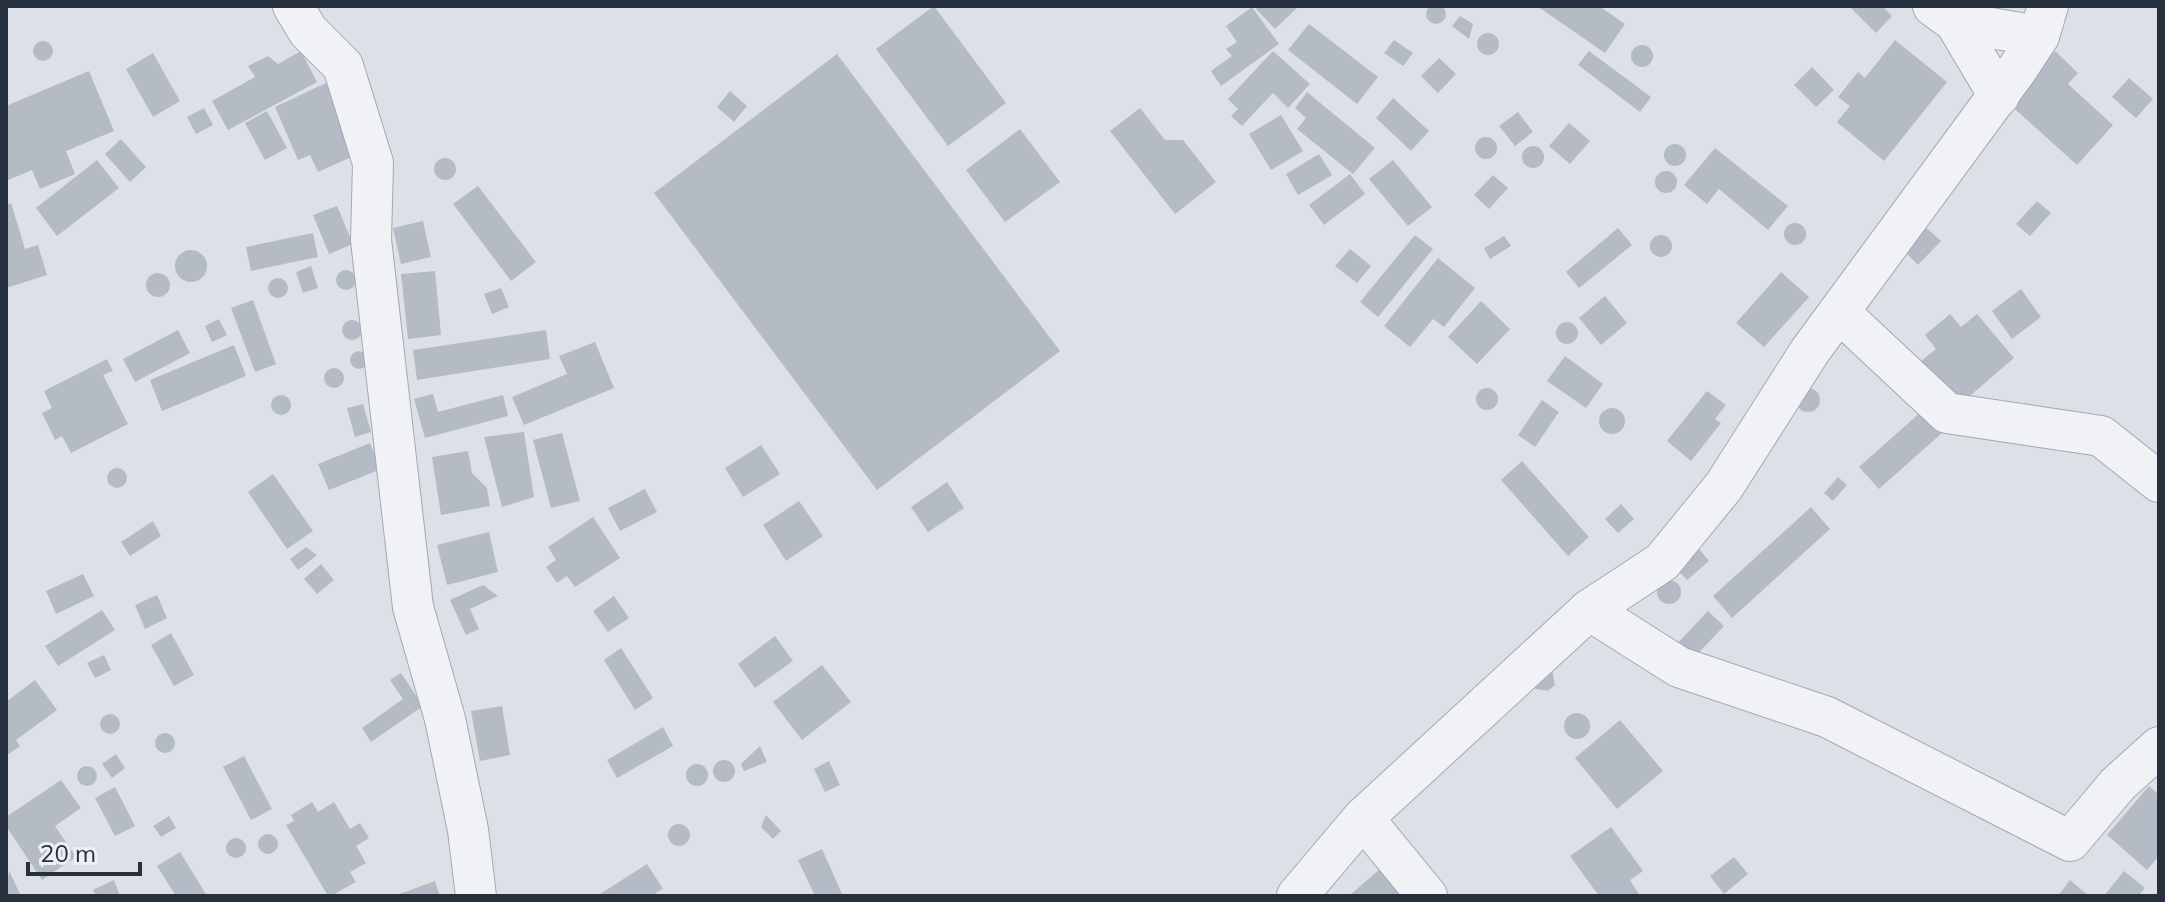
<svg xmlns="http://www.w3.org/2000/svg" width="2165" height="902" viewBox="0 0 2165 902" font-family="Mulish,sans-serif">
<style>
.building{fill:#b4bbc4}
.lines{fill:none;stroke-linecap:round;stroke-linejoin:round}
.minor-casing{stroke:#a3a8b1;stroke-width:42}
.minor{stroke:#f0f2f5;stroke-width:40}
</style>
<rect width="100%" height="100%" fill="#dde1e7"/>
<g class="building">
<circle cx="1436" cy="14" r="10"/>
<polygon points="934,6 1006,103 948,146 876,49"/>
<polygon points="1259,6 1299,6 1275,29 1256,9"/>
<polygon points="1537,6 1599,6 1625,24 1605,53"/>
<polygon points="1849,6 1882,6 1892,16 1876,33"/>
<polygon points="1252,7 1279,44 1221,86 1211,71 1232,56 1226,49 1237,42 1226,26"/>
<polygon points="1460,16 1473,24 1469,39 1452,26"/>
<polygon points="1309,24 1378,77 1357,104 1288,50"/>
<circle cx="1488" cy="44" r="11"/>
<polygon points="1394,40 1413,53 1403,66 1384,53"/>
<polygon points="1895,40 1947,82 1884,161 1837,122 1850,106 1838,97 1858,72 1865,78"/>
<circle cx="43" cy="51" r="10"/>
<circle cx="1642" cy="56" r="11"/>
<polygon points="301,51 317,82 228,130 212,101 255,77 248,66 268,56 278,64"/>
<polygon points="1273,51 1310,84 1288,108 1273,93 1242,126 1231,116 1238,109 1228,99"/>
<polygon points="1589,51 1651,97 1640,112 1578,65"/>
<polygon points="2055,51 2078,73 2068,84 2113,125 2077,165 2008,103"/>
<polygon points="153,53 180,101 153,117 126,69"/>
<polygon points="837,54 1060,351 877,490 654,193"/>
<polygon points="1439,58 1456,74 1438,93 1421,76"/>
<polygon points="1812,67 1834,90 1816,107 1794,85"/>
<polygon points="89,71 114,131 66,151 75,174 40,189 32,170 6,181 6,106"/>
<polygon points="2129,78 2153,99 2136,118 2112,97"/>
<polygon points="326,83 358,154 318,172 310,155 298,160 275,107"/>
<polygon points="730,91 747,106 734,122 717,107"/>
<polygon points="1307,92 1375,148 1353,174 1297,129 1306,118 1295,108"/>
<polygon points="1393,98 1429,131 1411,151 1376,118"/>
<polygon points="204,108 213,125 196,134 187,117"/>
<polygon points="1140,108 1165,140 1183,140 1216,182 1175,214 1110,131"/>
<polygon points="267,111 287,148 265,160 245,123"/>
<polygon points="1518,112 1533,132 1515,146 1499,126"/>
<polygon points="1281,115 1303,151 1271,170 1249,134"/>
<polygon points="1569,123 1590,141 1570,164 1549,146"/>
<polygon points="1020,129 1060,182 1005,222 966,170"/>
<circle cx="1486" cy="148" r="11"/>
<polygon points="121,139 146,167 130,182 105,154"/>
<circle cx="1675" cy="155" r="11"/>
<circle cx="1533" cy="157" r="11"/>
<polygon points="1715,148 1788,206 1768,230 1719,189 1707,204 1684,185"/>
<polygon points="1319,154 1332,175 1298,195 1286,174"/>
<circle cx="445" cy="169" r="11"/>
<polygon points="97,160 119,188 57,236 36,208"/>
<polygon points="1393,160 1432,207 1408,226 1369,179"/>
<circle cx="1666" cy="182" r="11"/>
<polygon points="1350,174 1365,194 1324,225 1309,205"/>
<polygon points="1493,175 1508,188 1489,209 1474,195"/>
<polygon points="478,186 536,262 511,281 453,204"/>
<polygon points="2037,201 2051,213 2030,236 2016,224"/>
<polygon points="11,203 25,249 38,245 47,275 6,288 6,205"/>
<polygon points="337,206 353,244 329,254 313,215"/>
<polygon points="423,221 431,257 401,264 393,228"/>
<circle cx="1795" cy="234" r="11"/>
<polygon points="1922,224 1941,241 1918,265 1900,247"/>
<polygon points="1618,228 1632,245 1579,288 1566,272"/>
<polygon points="313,233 318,257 251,271 246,247"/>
<polygon points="1415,235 1433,249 1378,317 1360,302"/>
<circle cx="1661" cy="246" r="11"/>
<polygon points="1504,236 1511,246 1490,259 1484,248"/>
<polygon points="1350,249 1371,266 1357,283 1335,266"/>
<circle cx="191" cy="266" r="16"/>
<polygon points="1438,258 1475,288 1444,327 1433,319 1410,347 1384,326"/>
<polygon points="311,266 318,288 303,293 296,272"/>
<circle cx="346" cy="280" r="10"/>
<polygon points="435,271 441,335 408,339 401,274"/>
<polygon points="1781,272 1809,297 1764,347 1736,323"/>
<circle cx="158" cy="285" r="12"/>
<circle cx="278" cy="288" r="10"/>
<polygon points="501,288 509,307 492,314 484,294"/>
<polygon points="2021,289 2041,317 2012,339 1992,311"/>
<polygon points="1605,296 1627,323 1601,345 1579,318"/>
<polygon points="253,300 276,364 255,372 231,308"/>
<polygon points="1481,301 1510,329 1477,364 1448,337"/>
<polygon points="1950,314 1961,327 1977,314 2014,358 1951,412 1913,368 1936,349 1925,335"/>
<polygon points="219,319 227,335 212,342 205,326"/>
<circle cx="352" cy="330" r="10"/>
<circle cx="1567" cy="333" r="11"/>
<polygon points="178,330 190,353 135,382 123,359"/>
<polygon points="546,330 550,359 417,380 413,350"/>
<polygon points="595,342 614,388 524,425 512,397 567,374 559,356"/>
<polygon points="234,345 246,376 162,411 150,380"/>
<circle cx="359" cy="360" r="9"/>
<polygon points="1565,356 1603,384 1586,408 1547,381"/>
<polygon points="107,359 113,371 103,375 128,424 71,453 62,436 55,440 42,413 52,408 44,391"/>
<circle cx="334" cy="378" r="10"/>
<circle cx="1487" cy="399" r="11"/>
<circle cx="1808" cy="400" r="12"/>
<polygon points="1707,391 1726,405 1715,419 1721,423 1691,461 1667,441"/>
<polygon points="433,394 438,412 503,395 508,416 425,438 414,399"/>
<circle cx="281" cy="405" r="10"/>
<polygon points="1542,400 1559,412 1535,447 1518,435"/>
<polygon points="363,404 371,432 355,437 347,408"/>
<circle cx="1612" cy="421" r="13"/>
<polygon points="1922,411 1942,433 1879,489 1859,467"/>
<polygon points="524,432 534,497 502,507 484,437"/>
<polygon points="562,433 580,501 551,508 533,440"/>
<polygon points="370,443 381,469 329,490 318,464"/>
<polygon points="761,445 780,474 743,497 725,468"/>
<polygon points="468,451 472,473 487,488 490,506 441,515 432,457"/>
<polygon points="1522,461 1589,537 1568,556 1501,480"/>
<circle cx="117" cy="478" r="10"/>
<polygon points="273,474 313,531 287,549 248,492"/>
<polygon points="1838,477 1847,485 1833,501 1824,493"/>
<polygon points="947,482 964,508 928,532 911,507"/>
<polygon points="645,489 657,512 620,531 608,508"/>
<polygon points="799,501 823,536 786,561 763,525"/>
<polygon points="1621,504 1634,519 1618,533 1605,519"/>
<polygon points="1811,507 1830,529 1732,618 1713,596"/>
<polygon points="593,517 620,558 575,587 567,576 557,583 546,567 556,560 548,547"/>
<polygon points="153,521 161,536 130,556 121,542"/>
<polygon points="489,532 498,572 447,585 437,545"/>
<polygon points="306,547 317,555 298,570 290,559"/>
<polygon points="1699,549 1709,561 1687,580 1676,568"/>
<polygon points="321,564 334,580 317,594 304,579"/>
<polygon points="83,574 94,596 56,614 46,591"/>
<circle cx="1669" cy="592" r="12"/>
<polygon points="483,585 498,596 470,609 479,629 466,635 450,600"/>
<polygon points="157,595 167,618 145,629 135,605"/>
<polygon points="614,596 629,618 608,632 593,611"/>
<polygon points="102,610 115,630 58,666 45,646"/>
<polygon points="1708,611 1724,626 1689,663 1673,648"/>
<polygon points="171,633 194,675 174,686 151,645"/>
<polygon points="775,636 793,661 755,688 738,664"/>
<polygon points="621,648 653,698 635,710 604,660"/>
<polygon points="104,655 111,670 95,678 87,663"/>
<polygon points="822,665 851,702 802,740 773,702"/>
<polygon points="1552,669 1555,685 1548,691 1536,689 1533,685"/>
<polygon points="401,673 423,706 371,742 362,728 403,699 390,680"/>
<polygon points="35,680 57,710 16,740 20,746 6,756 6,702"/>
<polygon points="502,706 510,755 480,761 471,711"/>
<circle cx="1577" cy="726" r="13"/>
<circle cx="110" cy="724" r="10"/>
<polygon points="1620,720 1663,771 1617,809 1575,758"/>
<polygon points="663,727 673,746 617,778 607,760"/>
<circle cx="165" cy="743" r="10"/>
<polygon points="760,746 767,762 744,771 741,764"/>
<polygon points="116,754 125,768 112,778 102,764"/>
<polygon points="244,756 272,809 251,820 223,767"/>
<circle cx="724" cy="771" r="11"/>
<polygon points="829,761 840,785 825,792 814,769"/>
<circle cx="697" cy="775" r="11"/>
<circle cx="87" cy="776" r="10"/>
<polygon points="61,780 81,808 55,826 76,857 42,880 6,826 6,817"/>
<polygon points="2149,786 2159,795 2159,856 2147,870 2107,835"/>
<polygon points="115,787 135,826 115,836 95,798"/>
<polygon points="312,802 318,812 334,802 350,829 360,823 369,838 356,846 366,863 350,872 356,882 331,896 328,896 286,825 294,821 291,815"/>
<polygon points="766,815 781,831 773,839 761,827"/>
<polygon points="169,816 176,828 161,837 153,826"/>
<circle cx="679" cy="835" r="11"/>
<polygon points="1611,827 1643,871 1630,880 1640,896 1599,896 1570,856"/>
<circle cx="268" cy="844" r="10"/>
<circle cx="236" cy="848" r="10"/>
<polygon points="822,849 843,896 815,896 798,860"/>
<polygon points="180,852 207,896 176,896 157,866"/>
<polygon points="1734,857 1748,874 1724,894 1710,876"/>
<polygon points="647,864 663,889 651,896 597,896"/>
<polygon points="1380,869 1404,896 1349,896"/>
<polygon points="9,871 21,896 6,896"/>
<polygon points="2124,871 2145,888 2138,896 2104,896"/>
<polygon points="114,880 120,896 96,896 93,890"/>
<polygon points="2070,880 2089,896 2058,896"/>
<polygon points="435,881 440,896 394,896"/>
</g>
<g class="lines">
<defs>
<g id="minor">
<polyline points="293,6 308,31 343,66 373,163 371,240 413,607 445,719 468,830 476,896"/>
<polyline points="1933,6 1955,22 1999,96"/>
<polyline points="1955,22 2039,36"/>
<polyline points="1839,312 1947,413 2101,436 2159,482"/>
<polyline points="1589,610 1679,667 1827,717 2070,841 2118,784 2159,747"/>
<polyline points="1363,818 1427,896"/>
<polyline points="1297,896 1363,818 1589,610 1662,562 1724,486 1810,351 2016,71 2039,36 2048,6"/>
</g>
</defs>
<use href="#minor" class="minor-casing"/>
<use href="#minor" class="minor"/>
</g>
<rect width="2165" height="902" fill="none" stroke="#27303e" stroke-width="16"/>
<path d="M28 862v12h112v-12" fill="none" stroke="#27303e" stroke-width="4"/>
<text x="40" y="862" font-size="24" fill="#27303e" stroke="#ecf0f5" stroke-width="6" paint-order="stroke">20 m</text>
</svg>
